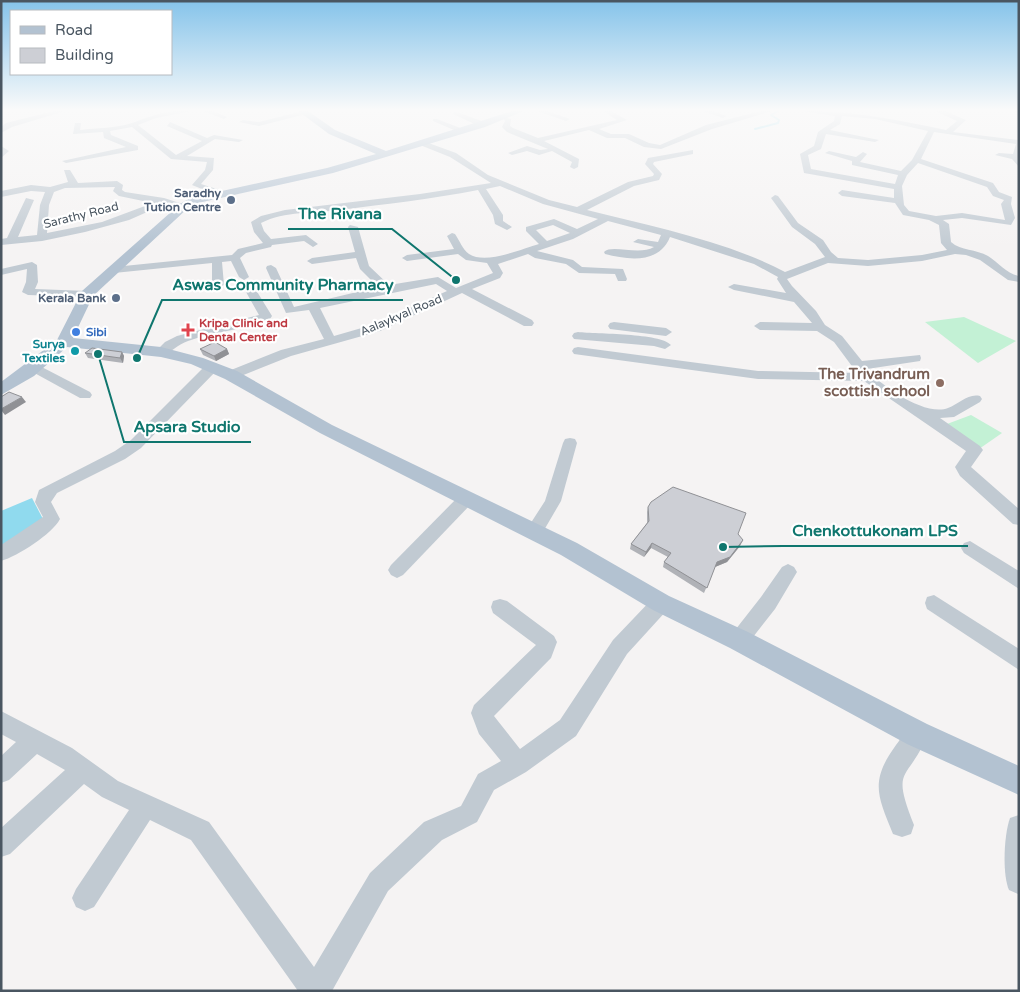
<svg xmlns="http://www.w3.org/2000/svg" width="1020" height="992" viewBox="0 0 1020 992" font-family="'Varela Round',sans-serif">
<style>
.green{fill:#c3f1d5}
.water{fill:#90daee}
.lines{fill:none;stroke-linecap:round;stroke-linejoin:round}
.stream{stroke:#90daee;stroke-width:2}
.minor{fill:#c1cad2;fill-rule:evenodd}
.major{fill:#b3c2d1;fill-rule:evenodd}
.wall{fill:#b0b2b7}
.shaded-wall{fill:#909195}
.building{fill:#cdcfd5;stroke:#909195}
.service-dot{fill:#5c6f8a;stroke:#fff;stroke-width:2}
.health-dot{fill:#e0444e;stroke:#fff;stroke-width:2}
.shop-dot{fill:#3f7fe0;stroke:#fff;stroke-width:2}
.culture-dot{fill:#0f9aa8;stroke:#fff;stroke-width:2}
.education-dot{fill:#8d6e63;stroke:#fff;stroke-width:2}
.labels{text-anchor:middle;stroke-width:4.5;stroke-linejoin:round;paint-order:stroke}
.far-service-label{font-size:12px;font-weight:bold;fill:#4e5e75;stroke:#fff;text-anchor:end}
.far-street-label{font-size:12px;fill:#4a5661;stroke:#fff}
.far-health-label{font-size:12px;font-weight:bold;fill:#be3a42;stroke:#fff;text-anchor:start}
.far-shop-label{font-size:12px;font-weight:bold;fill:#366cbe;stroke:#fff;text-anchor:start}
.far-culture-label{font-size:12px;font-weight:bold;fill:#0d838f;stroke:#fff;text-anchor:end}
.education-label{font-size:15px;font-weight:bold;fill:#785e54;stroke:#fff;text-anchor:end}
.leader{fill:none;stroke:#0f766e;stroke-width:2}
.callout-dot{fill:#0f766e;stroke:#fff;stroke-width:2}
.callout-label{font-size:16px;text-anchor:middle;font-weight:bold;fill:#0f766e;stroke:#fff;stroke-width:4.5;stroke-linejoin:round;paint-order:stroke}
</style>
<rect width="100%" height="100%" fill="#f5f3f3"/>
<g class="green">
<polygon points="964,317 1016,341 978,363 925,322"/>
<polygon points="971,415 1002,433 979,449 947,424"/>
</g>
<polygon class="water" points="32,498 44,521 1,546 1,511"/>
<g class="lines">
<polyline class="stream" points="755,129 778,123 779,120 771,115 778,111"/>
<g class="minor">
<polygon points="54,111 65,111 12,127 1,133 1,127 6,123"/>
<path d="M174,111H192L156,118L138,125L176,155L202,141L167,126L170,122L207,138L214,135L243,140L239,142L215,139L187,156L214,158L213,170L201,184L223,191V195H217L192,185L205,170L207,162L171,159L132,127L110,131L111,135L138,146V150L66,163L62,161L126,147L104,138L103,132L73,134L75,123H81L80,130C97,128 116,128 132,123C146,118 158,113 174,111Z"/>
<polygon points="203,111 213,111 227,117 224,119"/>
<polygon points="303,111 306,112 306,114 259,126 239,122 243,120 259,122"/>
<polygon points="454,111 487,123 488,125 481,127 453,114"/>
<polygon points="537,111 547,111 570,119 566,121"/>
<polygon points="603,111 611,111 627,120 599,129 611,134 629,134 649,143 660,145 706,125 761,111 772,111 712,129 661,149 644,147 625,138 607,138 589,130 544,141 579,159 578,167 574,169 570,167 572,162 552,151 539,155 527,151 512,155 508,153 527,146 540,150 548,149 507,132 502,127 505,121 503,117 511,119 510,126 513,128 538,138 617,120"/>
<polygon points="703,111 714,111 726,116 723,118"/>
<path d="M802,111C853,111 894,119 946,130L957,121L935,111H945L966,120L953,132L1019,140V167L1012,159L995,155L999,153L1013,154L1016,144L934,132L921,159L993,183L999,192L1012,197L1011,204L1015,218L1011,225L962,218L943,220L949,224L951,242C961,251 976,249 988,256C998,262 1007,274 1019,276V282L1008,280L980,260L966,255L955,254L922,261L868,266L828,263L787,279L792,286L816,311L825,325L842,336L862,361L920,355L921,358L920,361L867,369C881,386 926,417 948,408C959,404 968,393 980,396L982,399L980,402L954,417L940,418L980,446L983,450L971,467L1019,509V525L1013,524L960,476L955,467L966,451L864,381L758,379L574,354L572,351L574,348L578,347L758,371L857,373L834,342L817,331L760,330L754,326L760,322L812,323L794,302L734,290L728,287L734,284L786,293L777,279L778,277L754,264L670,237C659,264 629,260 605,254L604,252C612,244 639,256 654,247L633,242L638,239L658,242L661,235L608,221L573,239L537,251L573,260L582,267L623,269L627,279L626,281H618L615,274L579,273L566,264L535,258L528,254L498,264L503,273L500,278L472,289L532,320L534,323L532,326H524L462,293L380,331L291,356L236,378H226L224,375L226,372L281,350L324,339L309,310L286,313L266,268L267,266L271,265L276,268L294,307L378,287L360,269L356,258L312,264L307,261L312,258L355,252L348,227L350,225L358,227L369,266L389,285L438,277L456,288L493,273L487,263L466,260L458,254L407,261L402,258L407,255L454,249L447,236L452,233L455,234C460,241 462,249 469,254C486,265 521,249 539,244L526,231V227L554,219L577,229L598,219L543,204L500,186L486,189L503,215V221L512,227L507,230L495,224L493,215L478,190C432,199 386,204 340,210C314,213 285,211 261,223L264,231L271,239L306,235L318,244L313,247L304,241L272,245L271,247L246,253L240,258L249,277L244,280L239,277L231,261L222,262L224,285L218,288L212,285V263L114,273L109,270L114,267L232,255L238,249L263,243L254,232L251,222L261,216L285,210L420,194L491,183L450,157L420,145V141H423L456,153L488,175L549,200L577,207L628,182L653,176L654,174L645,164L648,158L693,150V154L654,162L653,164L662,174L659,180L634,186L587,210C653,227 724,240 785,272L825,257L815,244L792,227L771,198L775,195L778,196L798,223L823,240L831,252L838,258L868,260L922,255L947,250L941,243L939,225L929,220L903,215L895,203L842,196L838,193L842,190L894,198V189L804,173L800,154L814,146L818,132L834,121L835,116ZM842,116L875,119L928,131L912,160L901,171L860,162L867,154L863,152L856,157L829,151L825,153L852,161V165L898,175L895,184L811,169L808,155L821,149L826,134L875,142L879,140L830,130L840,124ZM918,163L987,187L993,196L1004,200L1001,204L1005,220L962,213L936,216L909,211L904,205L902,186L907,175ZM553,225L570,233L547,241L536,230ZM436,284L447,291L372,325L334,336L320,308Z"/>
<polygon points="1014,111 1019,111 1019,113 1015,112"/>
<polygon points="433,119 437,119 468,131 461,133 433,121"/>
<polygon points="1,146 9,151 1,158"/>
<path d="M64,170H70L78,183L117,181L123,185L122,190L125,192L164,198L189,206L184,209L163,205L129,220L85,232L42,241L1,245V239L7,238L26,198L34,200L18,237L37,235L40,205L45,192L31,191L1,197V191L31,185L50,187L68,182ZM115,187L113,191L119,196L153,203L102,222L47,233L49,205L54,192L65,188Z"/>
<polygon points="32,262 37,265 38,282 35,289 87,291 93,294 87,297 28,295 22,292 26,282 27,269 1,275 1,269"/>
<path d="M252,289L256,290L272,316L270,319C244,330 215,331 188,341C178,344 171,353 161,356L155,352L165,342L177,336L259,315L246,292Z"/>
<polygon points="614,322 666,328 672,332 666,336 610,329 608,326 610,323"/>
<path d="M578,332C596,334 661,333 671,345L665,349L654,346L574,339L572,336L574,333Z"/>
<polygon points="34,363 90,392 92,395 90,398 80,398 29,370 27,367"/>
<path d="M212,363L217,364L219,367L217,370L141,448L125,459L57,493L51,502L60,519C52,534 18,556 1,561V545L43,517L35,502L39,490L115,451L131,440L207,364Z"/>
<polygon points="570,438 575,439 577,443 561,501 540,537 534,539 528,537 525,532 545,501 563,443 565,439"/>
<polygon points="466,493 472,495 474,499 472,503 403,575 397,578 391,575 388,570 391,565 460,495"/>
<polygon points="970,541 1019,571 1019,589 964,553 961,548 964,543"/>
<polygon points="788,564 794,567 797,572 775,609 746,646 739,649 732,646 729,640 732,634 761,597 782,567"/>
<polygon points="661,595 668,597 670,603 668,609 627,654 576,736 526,772 494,790 477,822 442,840 388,891 332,991 298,991 191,840 150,820 94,907 85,911 76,907 72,898 76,889 129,810 102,797 84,784 10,854 1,857 1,828 65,770 37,754 9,780 1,783 1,756 16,742 1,734 1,711 72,748 118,781 209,822 314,967 370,873 424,822 461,806 478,774 501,761 479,734 471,713 474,705 536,645 493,613 491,607 493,601 500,599 507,601 554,636 557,642 551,658 494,716 520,749 560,720 613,640 654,597"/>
<polygon points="934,595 1019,649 1019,670 927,609 925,603 927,597"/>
<path d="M917,723L925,726L928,734C908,783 890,765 914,825L911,834L902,837L893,834C877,795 870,781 896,745C903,736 907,727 917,723Z"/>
<path d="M1019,815V894H1018L1009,890C1002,874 1004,834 1010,818Z"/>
</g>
<polygon class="major" points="298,111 308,111 335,130 386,151 512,111 524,111 485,127 333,173 198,203 188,208 93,296 73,338 161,347 203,358 237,371 332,425 577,543 669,596 748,632 927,724 1019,766 1019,795 907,744 730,648 653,610 561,555 320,433 225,379 191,364 161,357 67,347 34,376 1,395 1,382 57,340 82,291 180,204 190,198 327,168 376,154 329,134"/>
</g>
<g class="wall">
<polygon points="200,349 227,349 229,354 216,361 203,355"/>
<polygon points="122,352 124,356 123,363 88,358 85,353"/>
<polygon points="648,507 738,534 740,546 727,562 715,567 704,593 663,567 664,562 668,557 651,548 644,557 630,549 631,544 647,523 647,512"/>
</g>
<g class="shaded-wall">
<polygon points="227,349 229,354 216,361 214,356"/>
<polygon points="122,352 124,356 123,363 120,358"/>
<polygon points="22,397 26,402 5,415 1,410 1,409"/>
<polygon points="743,540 740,546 727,562 715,567 717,562"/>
<polygon points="652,543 651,548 644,557 646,552"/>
</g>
<g class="building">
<polygon points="215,342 227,349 214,356 200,349"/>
<polygon points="92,348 122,352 120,358 85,353"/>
<polygon points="9,392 22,397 1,409 1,397"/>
<polygon points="673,487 746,513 738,534 743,540 730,557 717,562 707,588 664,562 671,553 652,543 646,552 631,544 649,521 648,507 651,502"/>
</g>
<linearGradient id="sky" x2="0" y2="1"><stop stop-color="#85c3ea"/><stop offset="0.44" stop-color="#fafafa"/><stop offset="1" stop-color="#fafafa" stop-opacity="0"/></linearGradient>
<rect width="1020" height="250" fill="url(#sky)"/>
<g class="service-dot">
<circle cx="231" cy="200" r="5"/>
<circle cx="116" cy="298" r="5"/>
</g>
<path class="health-dot" d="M185.5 322.5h5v5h5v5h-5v5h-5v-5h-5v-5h5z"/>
<circle class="shop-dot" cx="76" cy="332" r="5"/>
<circle class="culture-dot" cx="75" cy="351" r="5"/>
<circle class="education-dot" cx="940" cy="383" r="5"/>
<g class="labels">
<g class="far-service-label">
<text x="221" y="197">Saradhy<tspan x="221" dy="14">Tution Centre</tspan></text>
<text x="106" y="302">Kerala Bank</text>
</g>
<g class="far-street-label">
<text transform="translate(81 215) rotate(-14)" y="4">Sarathy Road</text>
<text transform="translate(401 315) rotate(-23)" y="4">Aalaykyal Road</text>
</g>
<g class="far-health-label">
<text x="199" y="327">Kripa Clinic and<tspan x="199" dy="14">Dental Center</tspan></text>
</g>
<g class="far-shop-label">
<text x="86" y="336">Sibi</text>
</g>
<g class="far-culture-label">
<text x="65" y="348">Surya<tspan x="65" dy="14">Textiles</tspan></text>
</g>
<g class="education-label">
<text x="930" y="379">The Trivandrum<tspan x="930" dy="17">scottish school</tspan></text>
</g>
</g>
<path class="leader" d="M456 280L392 229H288M137 358L162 300H403M98 354L124 442H251M723 547L783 546H968"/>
<g class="callout-dot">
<circle cx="456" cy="280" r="5"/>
<circle cx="137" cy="358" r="5"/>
<circle cx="98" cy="354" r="5"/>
<circle cx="723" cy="547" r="5"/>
</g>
<g class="callout-label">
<text x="340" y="219">The Rivana</text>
<text x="283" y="290">Aswas Community Pharmacy</text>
<text x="187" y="432">Apsara Studio</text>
<text x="875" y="536">Chenkottukonam LPS</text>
</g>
<rect width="1020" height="992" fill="none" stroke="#4a5661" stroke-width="5"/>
<rect x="10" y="10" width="162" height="65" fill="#ffffff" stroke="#b7bbc0"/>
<rect x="20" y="26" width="25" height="8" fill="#b3c2d1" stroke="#b7bbc0"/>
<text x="55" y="35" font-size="15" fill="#4a5661">Road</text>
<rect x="20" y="48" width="25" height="15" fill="#cdcfd5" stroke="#b7bbc0"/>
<text x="55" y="60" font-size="15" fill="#4a5661">Building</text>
</svg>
